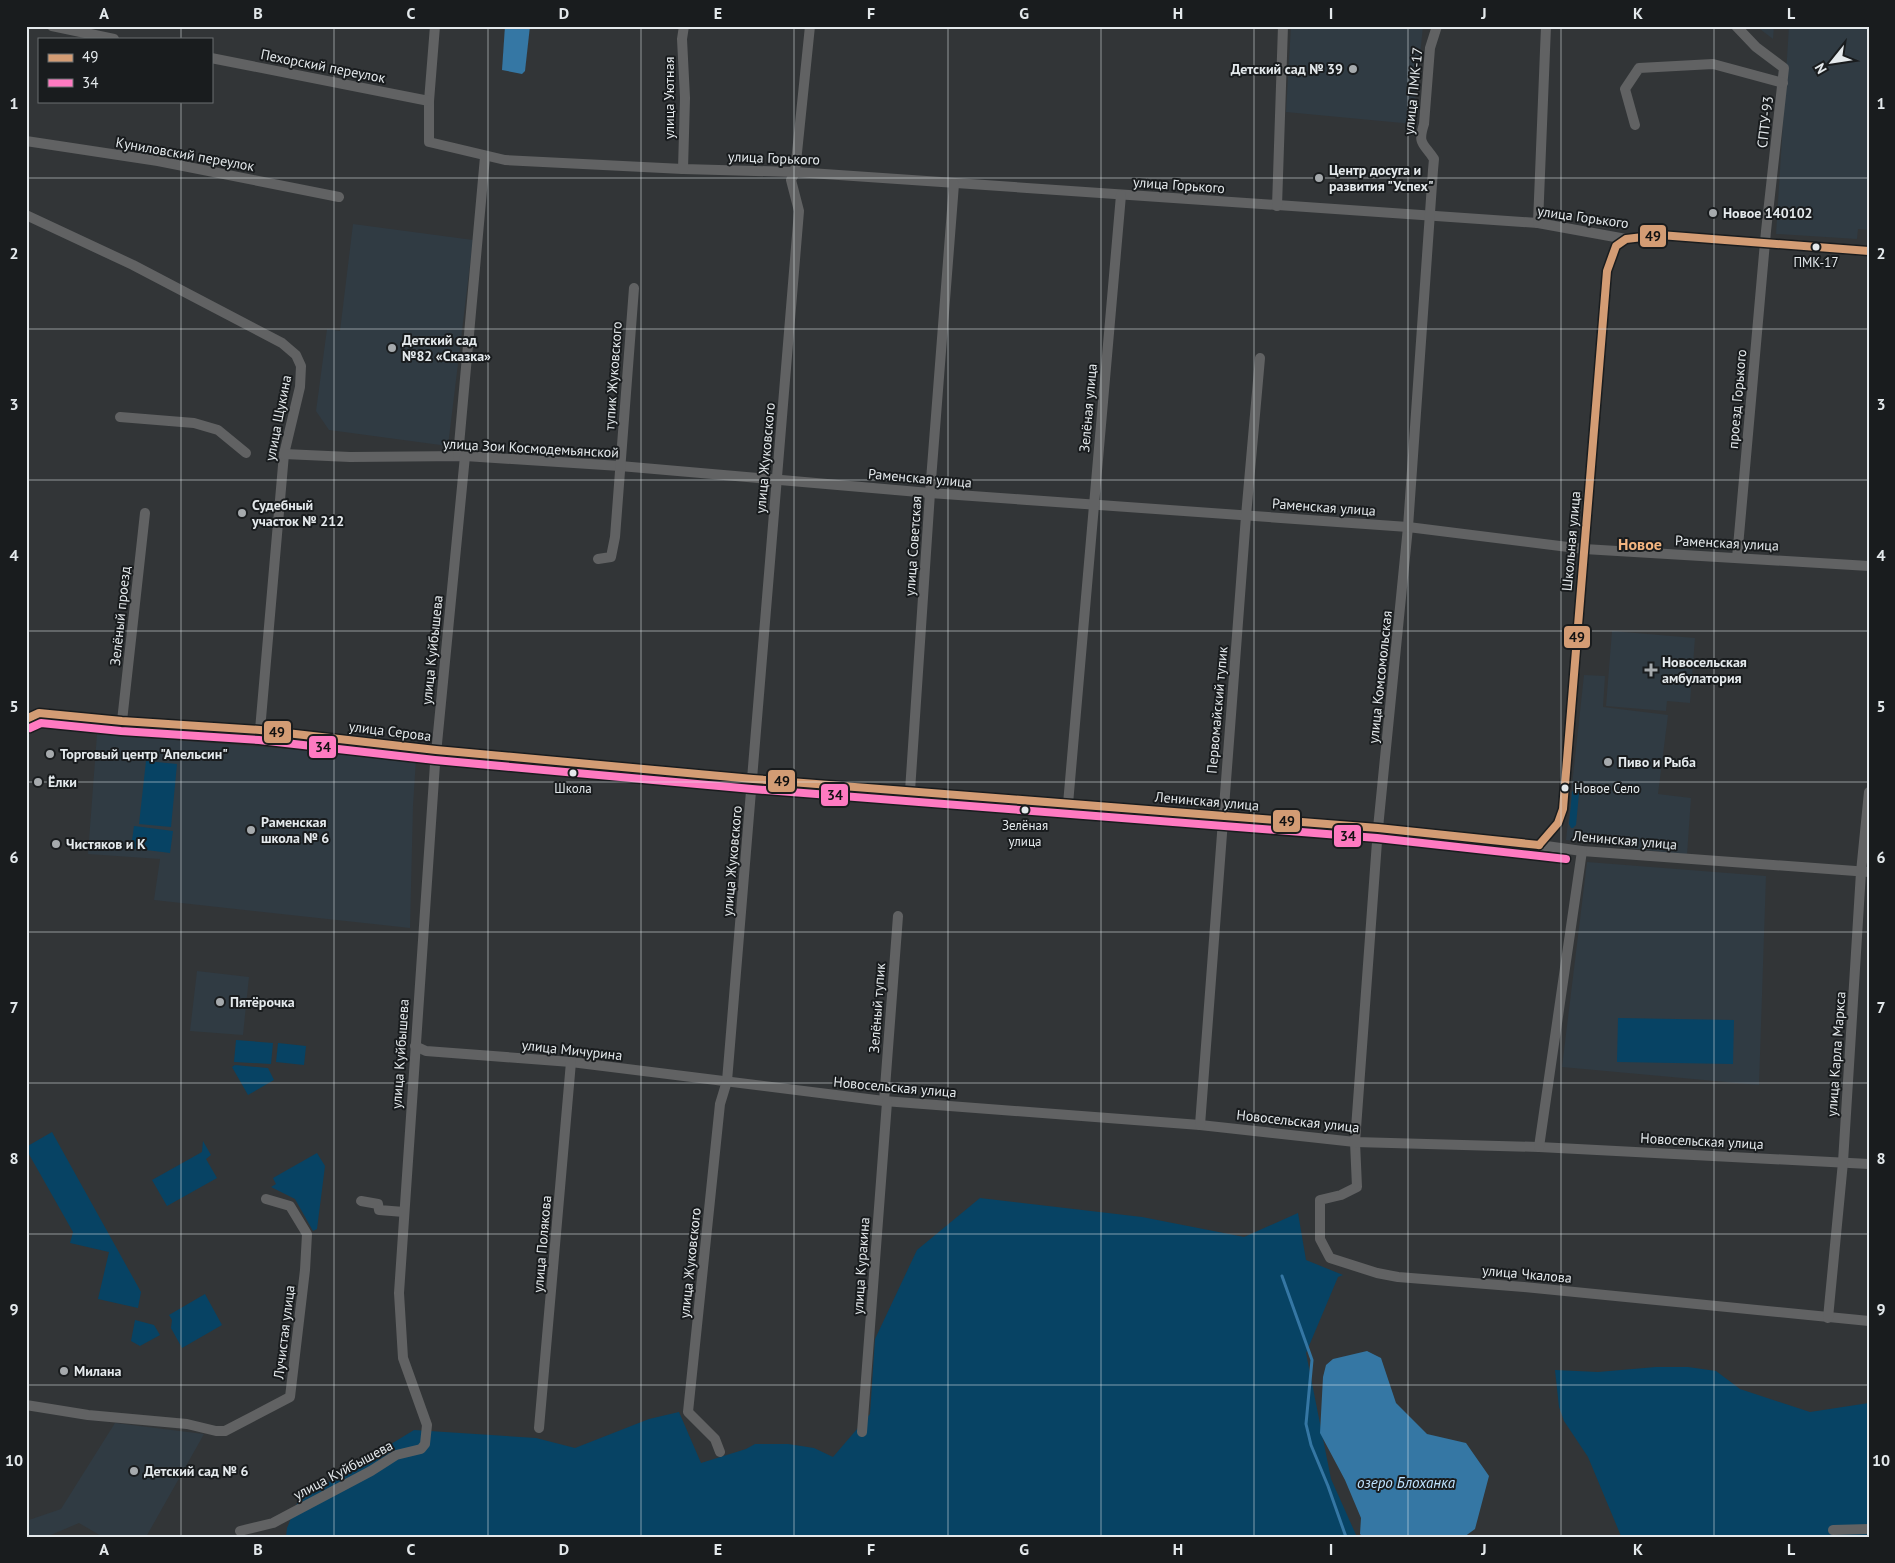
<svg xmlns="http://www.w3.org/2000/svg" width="1895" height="1563" viewBox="0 0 1895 1563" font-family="'PT Sans',sans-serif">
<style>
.built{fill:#303b43}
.green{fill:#074364}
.water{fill:#3577a4}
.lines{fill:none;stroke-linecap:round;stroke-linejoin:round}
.stream{stroke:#3577a4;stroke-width:3}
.minor{stroke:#616263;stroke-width:10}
.bus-1-casing{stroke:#191c1e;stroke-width:11}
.bus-2-casing{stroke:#191c1e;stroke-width:11}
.bus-1{stroke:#d39c74;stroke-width:8}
.bus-2{stroke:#fe7ac1;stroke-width:8}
.grid{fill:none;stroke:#e4e9ec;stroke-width:1;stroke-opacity:0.55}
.poi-dot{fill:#a6aaad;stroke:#191c1e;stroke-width:2}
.bus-dot{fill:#e4e9ec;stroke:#191c1e;stroke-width:2}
.labels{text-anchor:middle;stroke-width:4;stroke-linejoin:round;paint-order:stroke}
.bus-label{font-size:13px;fill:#e4e9ec;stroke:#191c1e}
.street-label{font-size:14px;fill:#e4e9ec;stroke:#191c1e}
.poi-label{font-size:14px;font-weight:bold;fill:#e4e9ec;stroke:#191c1e;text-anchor:start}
.water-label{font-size:15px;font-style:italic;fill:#bfe3ff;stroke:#191c1e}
.quarter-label{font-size:16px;font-weight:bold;fill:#f3b580;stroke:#191c1e}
.line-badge{stroke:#191c1e;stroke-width:2}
.pale-badge-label{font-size:14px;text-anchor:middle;font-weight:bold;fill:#111}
.neatline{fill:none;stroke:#e4e9ec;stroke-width:2}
.grid-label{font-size:16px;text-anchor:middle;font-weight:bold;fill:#e4e9ec}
</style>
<rect width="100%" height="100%" fill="#323537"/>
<g class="built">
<polygon points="1291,26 1423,26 1413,124 1286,112"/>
<polygon points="1756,26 1774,26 1773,39"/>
<polygon points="1789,26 1869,26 1869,230 1858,229 1857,239 1776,234"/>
<polygon points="353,224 473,240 448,446 329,430 316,411 327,329 340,331"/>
<polygon points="1612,631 1695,638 1690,703 1667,701 1666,711 1606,706"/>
<polygon points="1584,675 1605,676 1603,707 1668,715 1658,794 1691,798 1687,855 1566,840"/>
<polygon points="97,734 416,759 413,806 410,928 154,900 160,859 88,854"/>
<polygon points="1587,862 1766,876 1759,1085 1562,1067"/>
<polygon points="197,971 249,977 243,1035 190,1031"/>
<polygon points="115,1423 204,1434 146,1537 103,1537 79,1523 46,1537 26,1537 26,1521 61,1509"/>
</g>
<g class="green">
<polygon points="146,761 177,764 171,827 139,824"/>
<polygon points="1575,789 1579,790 1579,793 1576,825 1573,828 1571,828 1569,824 1572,792"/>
<polygon points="134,826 173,831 170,853 131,848"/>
<polygon points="1618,1018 1734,1020 1733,1064 1617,1062"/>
<polygon points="236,1040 273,1043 271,1064 234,1062"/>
<polygon points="278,1043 306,1046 304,1065 276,1062"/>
<polygon points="235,1065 268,1068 274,1080 248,1095 232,1067"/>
<polygon points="52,1132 141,1292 138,1308 98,1299 109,1252 70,1243 73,1232 26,1149 26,1147"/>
<polygon points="203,1141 211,1155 206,1159 217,1178 167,1206 152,1180 202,1152"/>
<polygon points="317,1153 325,1166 317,1229 313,1231 295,1199 271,1187 276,1184 273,1178"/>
<polygon points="980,1198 1142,1217 1244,1237 1298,1213 1306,1260 1343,1275 1338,1277 1306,1353 1331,1479 1357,1537 286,1537 287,1528 298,1501 414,1430 536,1438 575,1448 649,1419 679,1412 701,1463 746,1449 755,1444 788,1444 814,1448 833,1457 870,1414 875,1339 917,1250"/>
<polygon points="205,1294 222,1325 182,1348 171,1328 172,1320 169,1315"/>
<polygon points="135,1320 154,1325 160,1335 140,1346 131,1341"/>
<polygon points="1656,1367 1688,1367 1716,1371 1740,1389 1810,1412 1869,1403 1869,1537 1619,1537 1621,1536 1588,1457 1564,1421 1559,1407 1555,1370 1598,1372"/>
</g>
<g class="water">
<polygon points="505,26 530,26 525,71 522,74 502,70"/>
<polygon points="1367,1351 1381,1358 1396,1403 1427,1434 1466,1443 1489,1476 1475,1529 1464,1537 1363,1537 1360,1534 1361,1518 1345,1480 1320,1433 1323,1377 1326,1365 1333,1359"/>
</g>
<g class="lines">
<polyline class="stream" points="1282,1276 1312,1360 1306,1424 1311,1445 1328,1486 1346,1537"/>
<g class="minor">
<polyline points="52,26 114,39"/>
<polyline points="435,26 429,101 429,142 505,160 683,169 795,172 1538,223 1626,239 1660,235 1869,251"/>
<path d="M1437,26L1430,48L1424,124C1417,145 1424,143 1434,159L1433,170L1408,527L1378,828L1355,1142L1357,1187L1341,1195L1320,1200V1239L1330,1258L1377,1273L1398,1277L1524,1287L1869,1321"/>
<polyline points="1736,26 1756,47 1784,68 1766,231 1737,558"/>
<polyline points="211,58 429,101"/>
<polyline points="1635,125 1625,89 1639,68 1713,64 1783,83"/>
<polyline points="26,141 158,161 339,197"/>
<polyline points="683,169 685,98 682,39 684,26"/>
<polyline points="1277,206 1283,26"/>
<polyline points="26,215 133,265 282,343 296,355 301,366 300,387 284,454 260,730"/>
<polyline points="1538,223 1546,26"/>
<polyline points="120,417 194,423 218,430 246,453"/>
<polyline points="284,454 350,457 465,456 620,466 930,493 1408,527 1584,549 1869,566"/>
<polyline points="458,456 485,157"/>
<polyline points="598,559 611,557 615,537 634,288"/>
<polyline points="26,719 39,713 122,721 260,730 436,750 753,779 1378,828 1539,845 1582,851 1869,872"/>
<polyline points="122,721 145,513"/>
<polyline points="910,791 930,493 954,184"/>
<polyline points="1068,804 1121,195"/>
<polyline points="1539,845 1558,823 1563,809 1607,271 1616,246 1626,239"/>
<polyline points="415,1046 426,1051 571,1062 884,1101 1200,1125 1355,1142 1539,1147 1869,1164"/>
<polyline points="884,1101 898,916"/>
<polyline points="1200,1125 1246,516 1260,358"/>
<polyline points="1539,1147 1582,851"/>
<polyline points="361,1201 378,1204 379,1210 404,1212"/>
<polyline points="1828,1318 1843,1162 1861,872 1869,792"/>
<polyline points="26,1405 88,1415 187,1424 216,1431 225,1431 290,1397 305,1270 307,1234 290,1206 266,1199"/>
<polyline points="539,1428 571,1062"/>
<polyline points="862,1432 887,1102"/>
<polyline points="720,1452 715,1439 688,1412 720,1104 727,1081 799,211 791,180 795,172 810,26"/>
<polyline points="1833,1530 1869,1529"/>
<polyline points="240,1531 273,1523 371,1471 396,1455 421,1449 425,1444 427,1425 403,1358 399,1293 435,764 465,456"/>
</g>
<defs>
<g id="bus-1">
<polyline points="26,719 39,713 122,721 260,730 436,750 753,779 1378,828 1539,845"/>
<polyline points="1539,845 1558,823 1563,809 1607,271 1616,246 1626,239 1660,235 1869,251"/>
</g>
<polyline id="bus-2" points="30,728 41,723 121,731 259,740 435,760 752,789 1377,838 1566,859"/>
</defs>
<use href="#bus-1" class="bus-1-casing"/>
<use href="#bus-2" class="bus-2-casing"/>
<use href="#bus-1" class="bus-1"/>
<use href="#bus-2" class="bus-2"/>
</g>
<path class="grid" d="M181,26V39M334,26V1537M488,26V1537M641,26V1537M794,26V1537M948,26V1537M1101,26V1537M1254,26V1537M1408,26V1537M1561,26V1537M1714,26V1537M181,101V1537M26,178H1869M26,329H1869M26,480H1869M26,631H1869M26,782H1869M26,932H1869M26,1083H1869M26,1234H1869M26,1385H1869"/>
<g class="poi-dot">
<circle cx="1353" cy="69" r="5"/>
<circle cx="1319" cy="178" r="5"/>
<circle cx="1713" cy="213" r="5"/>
<circle cx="392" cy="348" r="5"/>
<circle cx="242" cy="513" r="5"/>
<path d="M1648.5 662.5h5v5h5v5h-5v5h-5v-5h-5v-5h5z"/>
<circle cx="50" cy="754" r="5"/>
<circle cx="1608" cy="762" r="5"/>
<circle cx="38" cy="782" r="5"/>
<circle cx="251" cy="830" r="5"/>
<circle cx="56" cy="844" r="5"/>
<circle cx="220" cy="1002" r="5"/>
<circle cx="64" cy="1371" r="5"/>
<circle cx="134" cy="1471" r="5"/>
</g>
<g class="bus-dot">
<circle cx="1816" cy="247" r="4.5"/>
<circle cx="573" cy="773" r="4.5"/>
<circle cx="1565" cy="788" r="4.5"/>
<circle cx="1025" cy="810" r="4.5"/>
</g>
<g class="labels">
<g class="bus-label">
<text x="1816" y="267">ПМК-17</text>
<text x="573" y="793">Школа</text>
<text x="1574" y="793" text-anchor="start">Новое Село</text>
<text x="1025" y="830">Зелёная<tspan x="1025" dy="16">улица</tspan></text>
</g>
<g class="street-label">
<text transform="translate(323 66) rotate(11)" y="5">Пехорский переулок</text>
<text transform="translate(1413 91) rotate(-84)" y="5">улица ПМК-17</text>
<text transform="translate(669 98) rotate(-90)" y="5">улица Уютная</text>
<text transform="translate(1765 122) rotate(-83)" y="5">СПТУ-93</text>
<text transform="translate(185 154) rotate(10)" y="5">Куниловский переулок</text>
<text transform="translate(774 158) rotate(2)" y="5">улица Горького</text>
<text transform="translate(1179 185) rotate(4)" y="5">улица Горького</text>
<text transform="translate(1583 217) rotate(8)" y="5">улица Горького</text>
<text transform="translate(613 376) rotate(-86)" y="5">тупик Жуковского</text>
<text transform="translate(1737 399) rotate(-85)" y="5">проезд Горького</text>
<text transform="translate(1088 408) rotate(-85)" y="5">Зелёная улица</text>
<text transform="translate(278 418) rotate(-79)" y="5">улица Щукина</text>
<text transform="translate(531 448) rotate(3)" y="5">улица Зои Космодемьянской</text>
<text transform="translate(765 458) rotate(-85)" y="5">улица Жуковского</text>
<text transform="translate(920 478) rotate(5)" y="5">Раменская улица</text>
<text transform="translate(1324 507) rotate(4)" y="5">Раменская улица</text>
<text transform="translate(1571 541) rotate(-85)" y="5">Школьная улица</text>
<text transform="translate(1727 543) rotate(3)" y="5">Раменская улица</text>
<text transform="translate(913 546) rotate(-86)" y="5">улица Советская</text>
<text transform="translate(120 616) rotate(-84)" y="5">Зелёный проезд</text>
<text transform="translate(432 650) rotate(-84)" y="5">улица Куйбышева</text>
<text transform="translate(1380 677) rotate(-84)" y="5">улица Комсомольская</text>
<text transform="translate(1217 710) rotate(-85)" y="5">Первомайский тупик</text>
<text transform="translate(390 731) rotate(7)" y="5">улица Серова</text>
<text transform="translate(1207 801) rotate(5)" y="5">Ленинская улица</text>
<text transform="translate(1625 840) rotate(5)" y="5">Ленинская улица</text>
<text transform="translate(732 861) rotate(-85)" y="5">улица Жуковского</text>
<text transform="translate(877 1008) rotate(-86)" y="5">Зелёный тупик</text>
<text transform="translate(572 1050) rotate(6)" y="5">улица Мичурина</text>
<text transform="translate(400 1054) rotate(-86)" y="5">улица Куйбышева</text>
<text transform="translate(1836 1054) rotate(-86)" y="5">улица Карла Маркса</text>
<text transform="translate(895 1087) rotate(5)" y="5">Новосельская улица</text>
<text transform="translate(1298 1121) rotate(6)" y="5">Новосельская улица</text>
<text transform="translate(1702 1141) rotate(3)" y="5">Новосельская улица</text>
<text transform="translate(542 1244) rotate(-85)" y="5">улица Полякова</text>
<text transform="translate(690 1263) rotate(-84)" y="5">улица Жуковского</text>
<text transform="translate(861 1266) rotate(-86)" y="5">улица Куракина</text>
<text transform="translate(1527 1274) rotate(5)" y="5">улица Чкалова</text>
<text transform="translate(284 1332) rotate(-83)" y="5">Лучистая улица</text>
<text transform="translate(343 1470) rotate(-28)" y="5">улица Куйбышева</text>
</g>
<g class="poi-label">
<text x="1343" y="74" text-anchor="end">Детский сад № 39</text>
<text x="1329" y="175">Центр досуга и<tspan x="1329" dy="16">развития "Успех"</tspan></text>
<text x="1723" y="218">Новое 140102</text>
<text x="402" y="345">Детский сад<tspan x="402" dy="16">№82 «Сказка»</tspan></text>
<text x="252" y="510">Судебный<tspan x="252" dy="16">участок № 212</tspan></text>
<text x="1662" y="667">Новосельская<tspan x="1662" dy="16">амбулатория</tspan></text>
<text x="60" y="759">Торговый центр "Апельсин"</text>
<text x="1618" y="767">Пиво и Рыба</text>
<text x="48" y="787">Ёлки</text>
<text x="261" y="827">Раменская<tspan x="261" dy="16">школа № 6</tspan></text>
<text x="66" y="849">Чистяков и К</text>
<text x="230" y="1007">Пятёрочка</text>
<text x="74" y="1376">Милана</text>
<text x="144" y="1476">Детский сад № 6</text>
</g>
<g class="water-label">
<text x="1406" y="1488">озеро Блоханка</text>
</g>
<g class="quarter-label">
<text x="1640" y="550">Новое</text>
</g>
</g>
<g class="line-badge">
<rect x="1639" y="224" width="28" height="24" rx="5" fill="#d39c74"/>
<rect x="1563" y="625" width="28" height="24" rx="5" fill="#d39c74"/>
<rect x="263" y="720" width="29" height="24" rx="5" fill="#d39c74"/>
<rect x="308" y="735" width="29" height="24" rx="5" fill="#fe7ac1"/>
<rect x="767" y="769" width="29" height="24" rx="5" fill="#d39c74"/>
<rect x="820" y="783" width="29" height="24" rx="5" fill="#fe7ac1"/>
<rect x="1272" y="809" width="29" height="24" rx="5" fill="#d39c74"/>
<rect x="1333" y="824" width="29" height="24" rx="5" fill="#fe7ac1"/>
</g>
<g class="pale-badge-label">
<text x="1653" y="241">49</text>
<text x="1577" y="642">49</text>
<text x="277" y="737">49</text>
<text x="323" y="752">34</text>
<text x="782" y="786">49</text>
<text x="835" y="800">34</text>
<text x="1287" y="826">49</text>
<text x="1348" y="841">34</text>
</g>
<rect width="1895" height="1563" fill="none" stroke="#191c1e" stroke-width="55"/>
<rect x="38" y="38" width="175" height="65" fill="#191c1e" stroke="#6a6e70"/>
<rect x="48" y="54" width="25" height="8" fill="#d39c74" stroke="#6a6e70"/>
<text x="82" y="62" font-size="15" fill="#e4e9ec">49</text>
<rect x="48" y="79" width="25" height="8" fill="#fe7ac1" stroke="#6a6e70"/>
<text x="82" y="88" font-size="15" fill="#e4e9ec">34</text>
<g transform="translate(1832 62) rotate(240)" stroke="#191c1e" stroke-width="4" paint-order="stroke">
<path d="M0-4L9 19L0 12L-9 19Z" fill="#e4e9ec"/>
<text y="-8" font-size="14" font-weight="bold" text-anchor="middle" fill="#e4e9ec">N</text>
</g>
<rect x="28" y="28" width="1840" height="1508" class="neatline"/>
<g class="grid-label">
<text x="104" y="19">A</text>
<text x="258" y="19">B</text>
<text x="411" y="19">C</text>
<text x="564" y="19">D</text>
<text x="718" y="19">E</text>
<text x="871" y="19">F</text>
<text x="1024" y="19">G</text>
<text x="1178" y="19">H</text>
<text x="1331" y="19">I</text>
<text x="1484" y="19">J</text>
<text x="1638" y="19">K</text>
<text x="1791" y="19">L</text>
<text x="14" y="109">1</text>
<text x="1881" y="109">1</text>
<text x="14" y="259">2</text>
<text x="1881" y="259">2</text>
<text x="14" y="410">3</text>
<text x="1881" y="410">3</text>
<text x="14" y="561">4</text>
<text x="1881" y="561">4</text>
<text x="14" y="712">5</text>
<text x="1881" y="712">5</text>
<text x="14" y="863">6</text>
<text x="1881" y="863">6</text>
<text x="14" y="1013">7</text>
<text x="1881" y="1013">7</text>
<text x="14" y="1164">8</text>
<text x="1881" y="1164">8</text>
<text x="14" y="1315">9</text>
<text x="1881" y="1315">9</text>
<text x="14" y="1466">10</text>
<text x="1881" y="1466">10</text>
<text x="104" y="1555">A</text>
<text x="258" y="1555">B</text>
<text x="411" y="1555">C</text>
<text x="564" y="1555">D</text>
<text x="718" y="1555">E</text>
<text x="871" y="1555">F</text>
<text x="1024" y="1555">G</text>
<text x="1178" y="1555">H</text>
<text x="1331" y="1555">I</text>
<text x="1484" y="1555">J</text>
<text x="1638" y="1555">K</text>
<text x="1791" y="1555">L</text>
</g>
</svg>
